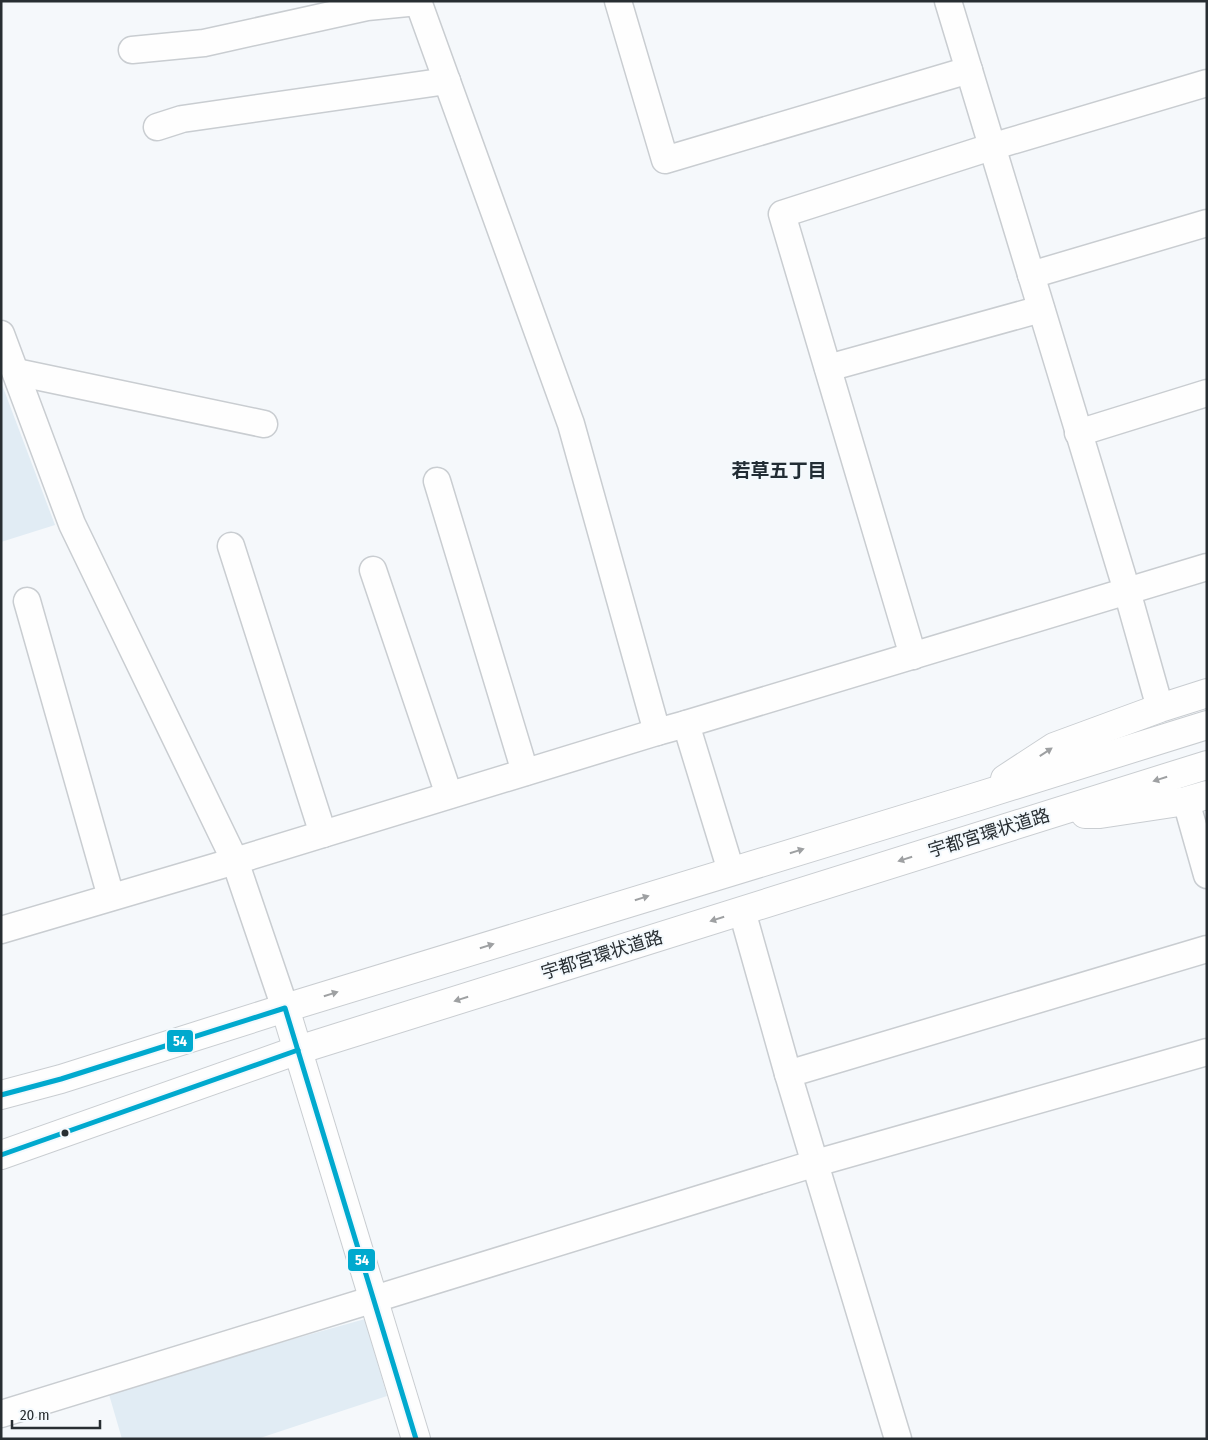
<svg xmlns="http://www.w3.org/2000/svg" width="1208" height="1440" viewBox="0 0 1208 1440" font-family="'Fira Sans Condensed','Noto Sans JP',sans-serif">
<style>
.built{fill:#e1ecf4}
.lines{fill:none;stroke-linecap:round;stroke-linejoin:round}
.street-casing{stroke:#c9cdd1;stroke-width:29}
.secondary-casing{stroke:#c9cdd1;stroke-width:30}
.primary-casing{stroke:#c9cdd1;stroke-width:30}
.street{stroke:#fefefe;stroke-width:26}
.secondary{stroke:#fefefe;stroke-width:28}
.primary{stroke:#fefefe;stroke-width:28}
.bus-1-casing{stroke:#f3f9fd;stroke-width:9}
.bus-1{stroke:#00a9ce;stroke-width:5}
.oneway{fill:#9ea0a2}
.bus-dot{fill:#282e32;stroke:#f3f9fd;stroke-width:2}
.labels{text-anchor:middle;stroke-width:4;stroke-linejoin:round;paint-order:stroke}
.street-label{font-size:18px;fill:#282e32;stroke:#f3f9fd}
.neighbourhood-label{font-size:19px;font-weight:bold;fill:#222d35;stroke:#f3f9fd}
.line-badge{stroke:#f3f9fd;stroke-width:2}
.badge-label{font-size:14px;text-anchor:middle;font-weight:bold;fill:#fff}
</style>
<rect width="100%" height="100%" fill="#f5f8fb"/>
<g class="built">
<polygon points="1,382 55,525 1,542"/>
<polygon points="365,1319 387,1396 257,1439 122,1439 108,1391"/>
</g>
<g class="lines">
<defs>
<g id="street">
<polyline points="418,1 571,424 657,732"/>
<polyline points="618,1 665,160 969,70"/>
<polyline points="948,1 1127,591 1160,708"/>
<polyline points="132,50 204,43 367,7 418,2"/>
<polyline points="157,127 182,119 447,81"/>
<polyline points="1031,275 1207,223"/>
<polyline points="1,334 72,524 235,861 285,1008"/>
<polyline points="828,368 1041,309"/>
<polyline points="16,372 264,424"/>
<polyline points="1078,433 1207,393"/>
<polyline points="437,481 525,772"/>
<polyline points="231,546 323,834"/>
<polyline points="373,570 449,795"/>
<polyline points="27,601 111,897"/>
<polyline points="913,656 782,214 991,147 1207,83"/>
<polyline points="686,724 731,871"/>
<polyline points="1186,801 1207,875"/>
<polyline points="742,911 788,1074 898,1439"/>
<polyline points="1,930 235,861 657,732 686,724 1207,567"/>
<polyline points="788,1074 1207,949"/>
<polyline points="1,1414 816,1163 1207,1052"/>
</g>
<polyline id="secondary" points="285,1008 416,1439"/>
<g id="primary">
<polyline points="1005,779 1054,747 1160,708 1207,693"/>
<polyline points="1085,814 1100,814 1186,801 1207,795"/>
<polyline points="1,1095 61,1079 285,1008 976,797 1207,725"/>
<polyline points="1,1155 298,1050 1207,765"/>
</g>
</defs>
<use href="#street" class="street-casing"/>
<use href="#secondary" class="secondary-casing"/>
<use href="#primary" class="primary-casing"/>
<use href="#street" class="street"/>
<use href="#secondary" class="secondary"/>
<use href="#primary" class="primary"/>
<defs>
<g id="bus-1">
<polyline points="1,1095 61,1079 285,1008 416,1439"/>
<polyline points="1,1155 298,1050"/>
</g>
</defs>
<use href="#bus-1" class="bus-1-casing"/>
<use href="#bus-1" class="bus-1"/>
</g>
<defs><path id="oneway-solid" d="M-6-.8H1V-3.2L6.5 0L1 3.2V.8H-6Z" transform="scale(1.25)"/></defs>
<g class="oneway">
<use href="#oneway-solid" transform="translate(1046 752) rotate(-33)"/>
<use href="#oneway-solid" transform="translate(1160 779) rotate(163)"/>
<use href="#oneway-solid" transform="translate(797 851) rotate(-17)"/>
<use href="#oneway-solid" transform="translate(905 859) rotate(163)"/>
<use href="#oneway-solid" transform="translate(642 898) rotate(-17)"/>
<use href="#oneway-solid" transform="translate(717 919) rotate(163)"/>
<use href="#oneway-solid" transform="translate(487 946) rotate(-17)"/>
<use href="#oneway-solid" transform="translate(331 994) rotate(-17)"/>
<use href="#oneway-solid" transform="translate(461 999) rotate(163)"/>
</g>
<circle class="bus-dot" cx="65" cy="1133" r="4.5"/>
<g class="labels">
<g class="street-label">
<text transform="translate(989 833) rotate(-17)" y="6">宇都宮環状道路</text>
<text transform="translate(602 955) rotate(-17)" y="6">宇都宮環状道路</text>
</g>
<g class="neighbourhood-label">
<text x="779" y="477">若草五丁目</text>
</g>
</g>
<g class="line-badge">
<rect x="166" y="1029" width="28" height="24" rx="5" fill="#00a9ce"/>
<rect x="347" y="1248" width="29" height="24" rx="5" fill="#00a9ce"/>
</g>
<g class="badge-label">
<text x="180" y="1046">54</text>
<text x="362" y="1265">54</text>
</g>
<rect width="1208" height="1440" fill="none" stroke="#282e32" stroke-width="5"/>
<path d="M12 1420v8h88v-8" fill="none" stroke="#282e32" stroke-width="2.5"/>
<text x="20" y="1420" font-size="15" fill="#282e32" stroke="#f3f9fd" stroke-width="4" paint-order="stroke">20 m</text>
</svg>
